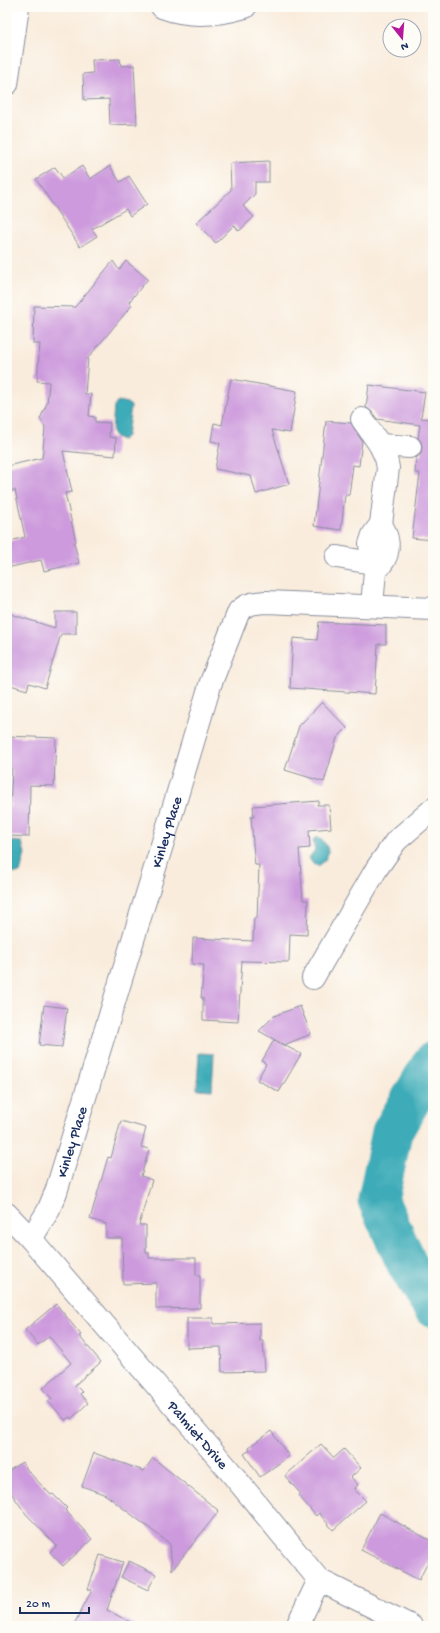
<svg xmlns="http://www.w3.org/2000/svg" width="440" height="1633" viewBox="0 0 440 1633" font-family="'Gochi Hand',sans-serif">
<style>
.water{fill:#3cacb8;stroke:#2c6e8b}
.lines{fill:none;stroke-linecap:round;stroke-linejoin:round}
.river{stroke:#3cacb8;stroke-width:41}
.building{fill:#cd9bdd}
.minor-casing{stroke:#8a8e9d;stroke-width:24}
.major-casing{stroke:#8a8e9d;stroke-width:24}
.minor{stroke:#fff;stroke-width:22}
.major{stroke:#fff;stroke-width:22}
.labels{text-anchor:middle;stroke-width:4;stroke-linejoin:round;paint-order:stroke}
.street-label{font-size:15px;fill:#1b2f5e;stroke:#fdfcf7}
</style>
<rect width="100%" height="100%" fill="#fdfcf7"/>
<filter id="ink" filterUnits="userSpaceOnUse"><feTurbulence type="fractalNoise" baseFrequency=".025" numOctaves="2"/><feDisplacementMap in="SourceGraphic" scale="8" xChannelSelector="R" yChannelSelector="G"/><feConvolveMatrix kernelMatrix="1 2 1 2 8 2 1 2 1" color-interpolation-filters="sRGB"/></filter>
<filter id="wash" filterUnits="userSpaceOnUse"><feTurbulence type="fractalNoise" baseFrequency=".012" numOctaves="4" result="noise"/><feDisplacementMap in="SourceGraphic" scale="16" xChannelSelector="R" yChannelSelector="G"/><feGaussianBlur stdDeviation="0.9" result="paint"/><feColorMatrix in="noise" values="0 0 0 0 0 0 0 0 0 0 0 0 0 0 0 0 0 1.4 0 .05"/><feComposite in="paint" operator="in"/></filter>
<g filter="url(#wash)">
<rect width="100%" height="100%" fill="#f9ecdc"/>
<g class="water">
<polygon points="118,401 127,403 131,406 127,436 122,440 116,437 112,433 114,406"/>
<path d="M316,837C331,843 332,858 318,866L313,864L309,858L315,850L313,840Z"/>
<polygon points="10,841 22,842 25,854 20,873 8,873"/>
<polygon points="199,1053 214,1054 212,1090 197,1089"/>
</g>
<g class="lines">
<polyline class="river" points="433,1062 392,1132 378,1200 407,1264 433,1307"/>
</g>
<g id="blocks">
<g class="building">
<polygon points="120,59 121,66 134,65 137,124 110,125 109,99 84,100 83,74 93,73 92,60"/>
<polygon points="269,161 269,182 255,182 255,194 243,206 254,217 239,231 234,225 216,243 196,223 231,190 230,163"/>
<polygon points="82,166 90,179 110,166 120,182 129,176 147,204 130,216 126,209 92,229 97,236 80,247 36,179 55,167 63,178"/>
<polygon points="113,261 119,270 126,261 148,279 129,302 132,305 88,358 85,394 91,394 89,416 95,417 95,422 110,423 109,437 116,438 115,456 63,451 72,492 65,493 76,542 74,542 79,563 44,571 41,560 7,568 7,542 25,537 15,490 7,492 7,466 42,458 43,450 45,427 40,419 47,403 49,382 37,381 40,344 33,344 34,306 75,307"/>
<polygon points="231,379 297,391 290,433 272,430 289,484 256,494 251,476 215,469 220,443 211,441 214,423 222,425"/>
<polygon points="369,385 425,392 421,418 433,419 433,540 412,538 420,473 415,473 416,458 421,454 422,447 421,442 418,438 420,425 377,419 372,412 366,407"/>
<polygon points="326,421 351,423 362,441 359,466 353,465 349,495 345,495 341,530 314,526"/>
<polygon points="55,612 76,612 76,634 61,634 45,688 29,683 27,690 7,684 7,613 55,628"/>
<polygon points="319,622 386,625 386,644 378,644 375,694 290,688 293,638 317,640"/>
<polygon points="322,702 347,728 337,738 324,782 285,770 299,726"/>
<polygon points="7,736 56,738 54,786 30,785 29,837 7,836 7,807 10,807 12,769 7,768"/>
<polygon points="319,801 317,805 329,805 331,828 309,830 310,848 299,849 303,900 308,900 307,935 290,934 289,962 242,961 238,1022 203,1020 203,998 201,998 204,965 192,964 193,938 253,941 254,918 257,918 259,865 255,865 254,856 251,817 254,817 253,806"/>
<polygon points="44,1005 67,1008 62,1047 39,1045"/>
<polygon points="300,1006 311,1034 284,1045 259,1031 274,1016"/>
<polygon points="274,1040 301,1054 279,1092 257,1080 266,1064 262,1061"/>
<polygon points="121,1121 146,1128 141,1147 149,1149 141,1176 152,1180 139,1225 146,1225 146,1253 149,1253 149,1258 196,1258 196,1275 200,1275 200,1308 156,1309 156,1283 123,1284 122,1238 106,1238 106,1224 90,1219 108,1157 111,1158"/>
<polygon points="56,1304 81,1335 79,1336 101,1362 75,1385 82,1392 80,1394 88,1403 71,1419 70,1417 65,1420 48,1401 52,1399 43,1388 71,1363 49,1336 38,1345 25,1330"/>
<polygon points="187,1318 213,1318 213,1324 260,1323 260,1341 263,1341 265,1371 222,1372 221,1347 187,1348"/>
<polygon points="271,1431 289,1456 260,1477 244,1454 250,1450 249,1447"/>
<polygon points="321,1444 334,1458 344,1449 361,1468 351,1477 358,1485 354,1489 366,1501 333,1530 319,1513 316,1516 298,1495 300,1493 285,1476"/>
<polygon points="94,1453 144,1471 153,1458 219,1511 172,1570 170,1544 106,1495 82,1486"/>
<polygon points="22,1462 28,1471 51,1495 53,1494 67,1508 65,1510 92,1539 63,1566 50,1552 57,1546 26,1514 7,1487 7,1472"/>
<polygon points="380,1513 433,1542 433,1552 419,1580 361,1550"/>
<polygon points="100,1555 123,1562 107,1610 138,1626 73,1626 92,1590 88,1589"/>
<polygon points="129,1561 156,1574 148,1590 121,1577"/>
</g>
</g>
</g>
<g filter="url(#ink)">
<use href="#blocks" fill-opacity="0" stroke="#8a8e9d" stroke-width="1"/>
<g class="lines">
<defs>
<g id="minor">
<polyline points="7,84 18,7"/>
<polyline points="362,419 380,445 386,458 388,468 381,524 373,535 370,544 372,563 375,571 372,606"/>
<polyline points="380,445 410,447"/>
<polyline points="337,557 372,563"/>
<path d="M375,571C391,557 391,541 381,524"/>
<polyline points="313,978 377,868 396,841 433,809"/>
<path id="s1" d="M7,1214L31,1239L228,1469L319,1580L411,1626"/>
<path id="s2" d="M31,1239L48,1211L56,1192L173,809L210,685L239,611C247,603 255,603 266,602L433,609"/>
<polyline points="297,1626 319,1580"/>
</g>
<path id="major" d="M162,7C188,17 218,15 245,7"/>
</defs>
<use href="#minor" class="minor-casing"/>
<use href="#major" class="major-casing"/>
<use href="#minor" class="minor"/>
<use href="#major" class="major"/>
</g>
</g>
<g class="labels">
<g class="street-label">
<text dy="5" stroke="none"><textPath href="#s2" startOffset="430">Kinley Place</textPath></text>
<text dy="5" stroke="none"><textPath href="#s2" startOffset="106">Kinley Place</textPath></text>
<text dy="5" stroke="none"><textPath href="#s1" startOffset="292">Palmiet Drive</textPath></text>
</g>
</g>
<rect width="440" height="1633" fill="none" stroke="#fdfcf7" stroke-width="24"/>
<g transform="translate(402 38) rotate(163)"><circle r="19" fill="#fdfcf7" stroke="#a3aaba"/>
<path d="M0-3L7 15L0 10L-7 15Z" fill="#b5179e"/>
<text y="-6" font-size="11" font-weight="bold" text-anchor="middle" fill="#1b2f5e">N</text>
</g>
<path d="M20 1607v6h69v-6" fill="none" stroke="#1b2f5e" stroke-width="2"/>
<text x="26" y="1607" font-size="12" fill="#1b2f5e" stroke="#fdfcf7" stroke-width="3" paint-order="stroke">20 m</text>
</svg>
